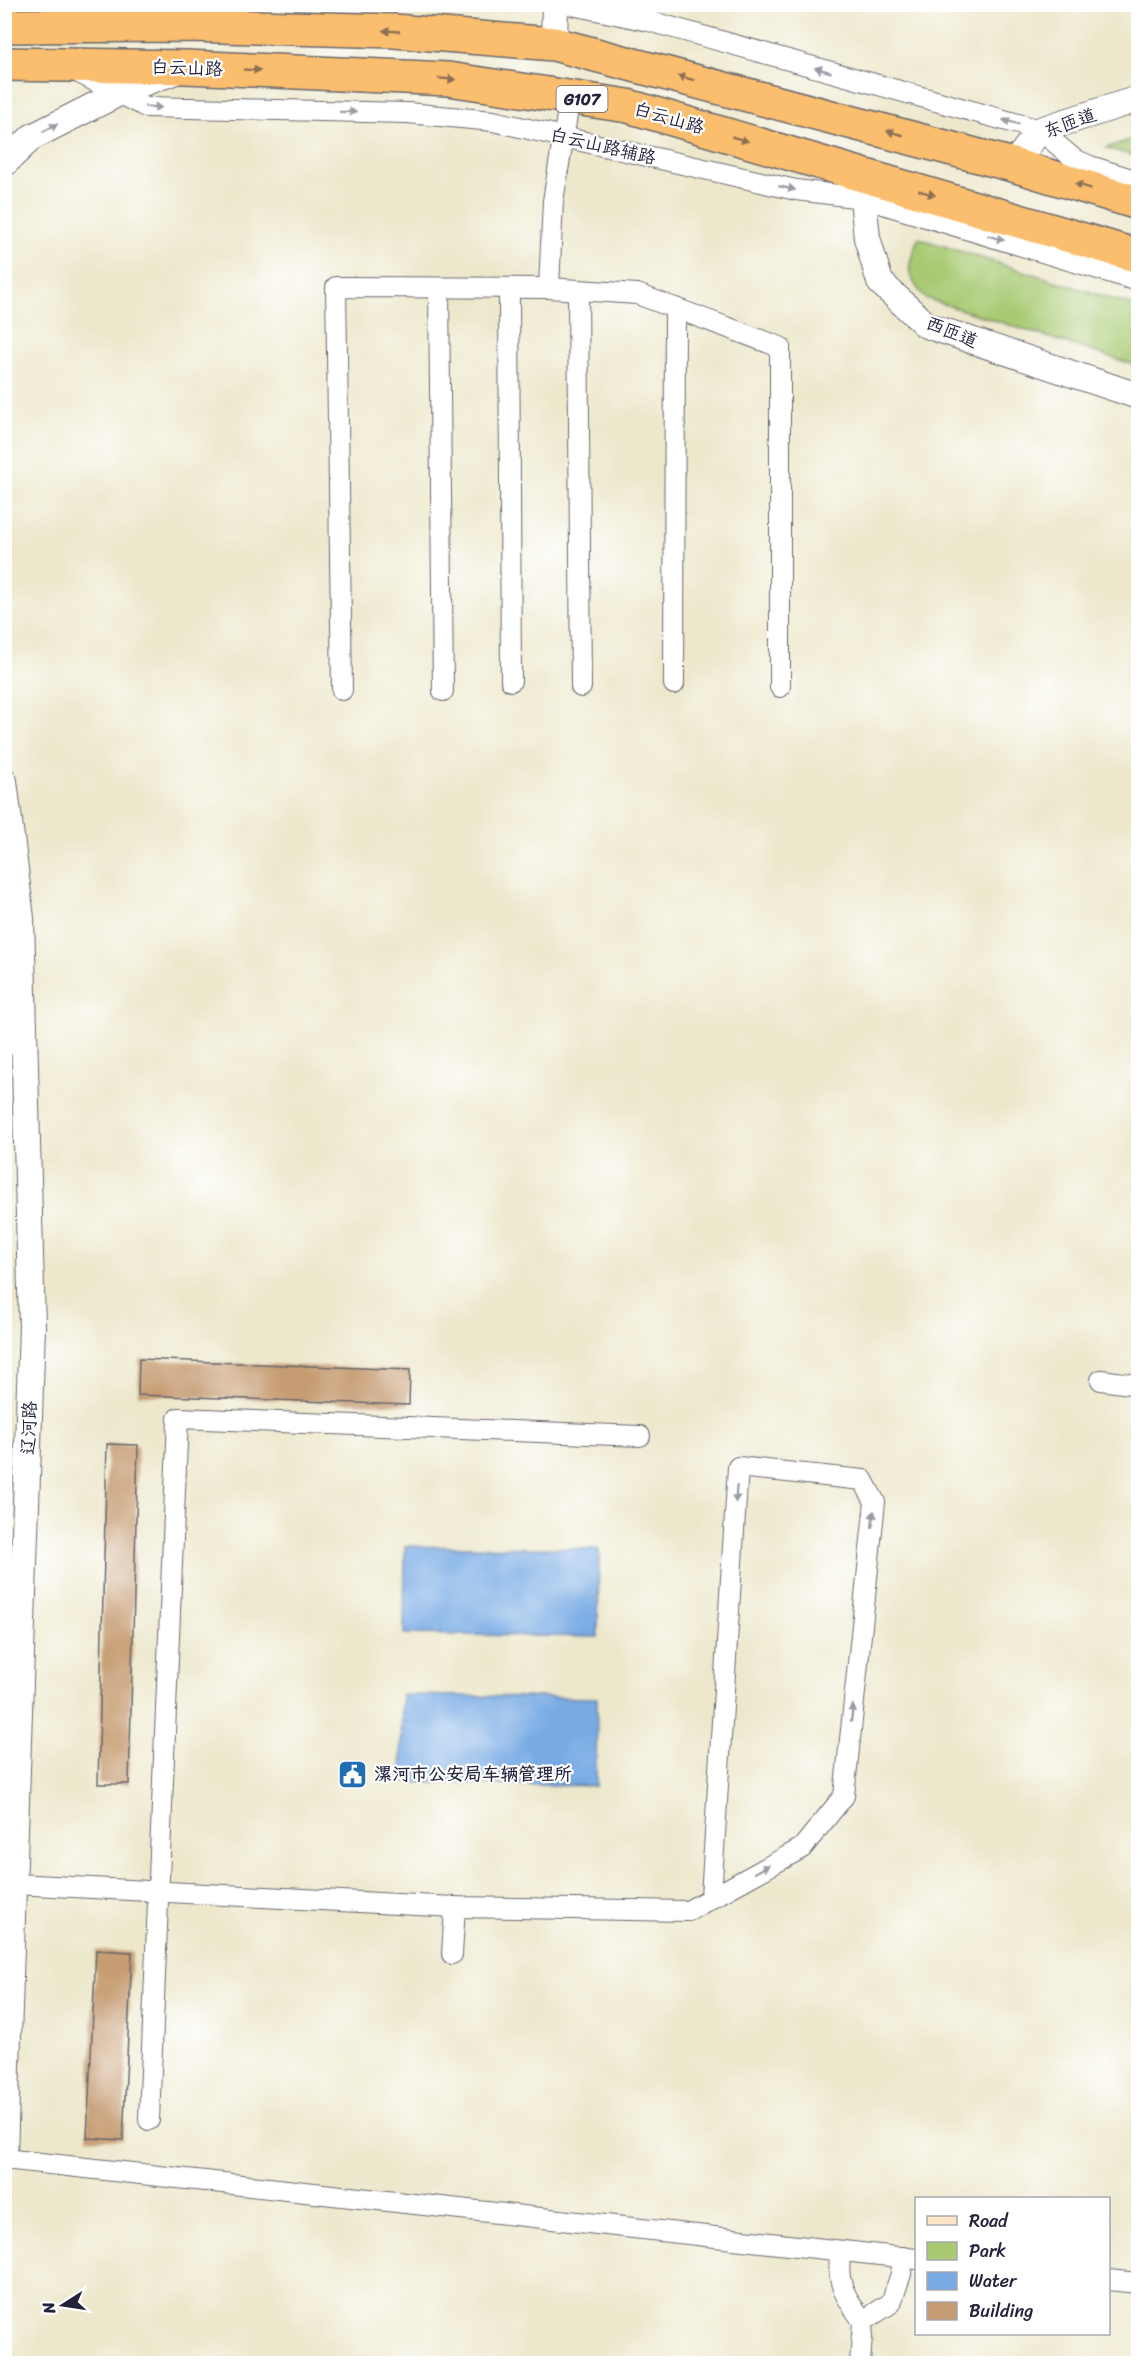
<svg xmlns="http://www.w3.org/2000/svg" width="1143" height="2368" viewBox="0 0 1143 2368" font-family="Sriracha,'LXGW WenKai TC',sans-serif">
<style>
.green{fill:#a9ca73;stroke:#667657;stroke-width:1.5}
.water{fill:#78abe4;stroke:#4d6690;stroke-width:1.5}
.building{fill:#c69c72}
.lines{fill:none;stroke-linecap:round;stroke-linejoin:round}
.minor-casing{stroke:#69676e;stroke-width:22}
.tertiary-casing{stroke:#69676e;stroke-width:28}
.secondary-casing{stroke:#69676e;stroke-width:32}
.trunk-casing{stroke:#69676e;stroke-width:36}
.minor{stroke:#fff;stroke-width:20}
.tertiary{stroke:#fff;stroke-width:26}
.secondary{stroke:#fde5c5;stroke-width:28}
.trunk{stroke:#fabe6e;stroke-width:33}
.oneway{fill:#8e7054}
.oneway2{fill:#9c9ca7}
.labels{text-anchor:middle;stroke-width:4.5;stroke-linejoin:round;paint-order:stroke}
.shield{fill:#fff;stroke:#646476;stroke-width:1.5}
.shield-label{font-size:16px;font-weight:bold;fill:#22223b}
.street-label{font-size:18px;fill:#22223b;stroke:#fff}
.poi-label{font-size:18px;font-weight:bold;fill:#22223b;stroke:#fff;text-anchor:start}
</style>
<rect width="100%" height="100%" fill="#fff"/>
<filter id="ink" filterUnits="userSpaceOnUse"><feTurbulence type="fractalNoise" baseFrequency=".0167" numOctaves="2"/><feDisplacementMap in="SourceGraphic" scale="12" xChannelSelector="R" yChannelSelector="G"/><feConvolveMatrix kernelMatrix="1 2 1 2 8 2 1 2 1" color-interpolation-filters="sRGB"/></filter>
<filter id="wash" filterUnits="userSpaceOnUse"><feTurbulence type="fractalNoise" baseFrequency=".008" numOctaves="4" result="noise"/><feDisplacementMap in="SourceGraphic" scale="24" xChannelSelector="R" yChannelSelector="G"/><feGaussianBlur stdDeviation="1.35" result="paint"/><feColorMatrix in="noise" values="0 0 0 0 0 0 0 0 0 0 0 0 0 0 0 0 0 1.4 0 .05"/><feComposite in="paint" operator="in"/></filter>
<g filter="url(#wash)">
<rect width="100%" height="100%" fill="#ede8cc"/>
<g class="green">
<polygon points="1138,137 1138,157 1106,148"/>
<path d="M918,238L1138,307V366L925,298C903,271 908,268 918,238Z"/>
</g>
<g class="water">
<polygon points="405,1546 599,1549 598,1637 404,1634"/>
<polygon points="402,1695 597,1698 596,1786 401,1782"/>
</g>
<g id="blocks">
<g class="building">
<polygon points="139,1359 410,1370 409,1405 138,1395"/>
<polygon points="107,1444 138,1445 129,1784 98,1784"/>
<polygon points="96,1950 132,1952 123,2140 87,2138"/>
</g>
</g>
</g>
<g filter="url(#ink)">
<use href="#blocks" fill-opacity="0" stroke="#69676e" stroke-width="1.5"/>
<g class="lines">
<defs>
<g id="minor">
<polyline points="567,4 649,21 1040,130 1074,159 1090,166 1138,181"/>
<polyline points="64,25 90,4"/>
<polyline points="73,70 146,107 408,113 493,121 796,190 863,198 1138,281"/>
<polyline points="439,288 443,691"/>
<polyline points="509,288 511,681"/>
<polyline points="549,288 553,201 570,97"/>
<polyline points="578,290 581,687"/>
<polyline points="674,684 675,308"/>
<polyline points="342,690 336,287 549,288 637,294 780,347 780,687"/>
<polyline points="4,1044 26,1045"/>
<polyline points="1101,1380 1138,1385"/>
<polyline points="15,1884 455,1907 688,1911 802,1848 844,1796 875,1502 863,1480 738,1467 711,1897"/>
<polyline points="452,1954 455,1907"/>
<polyline points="149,2120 178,1418 640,1436"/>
<polyline points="4,2159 916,2259"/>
<path d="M841,2251C835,2282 845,2297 863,2321"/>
<polyline points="1108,2280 1138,2283"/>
<polyline points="860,2364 863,2321 891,2303 901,2274 903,2257"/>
</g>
<g id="tertiary">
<polyline points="554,44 555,4"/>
<polyline points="4,164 32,137 129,88 176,71"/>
<polyline points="1013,165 1040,130 1138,99"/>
<polyline points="868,175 863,198 867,238 880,282 926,325 1138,396"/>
<polyline points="4,781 21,918 32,1327 4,2155"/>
</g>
<polyline id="secondary" points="125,4 175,21"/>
<g id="trunk">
<polyline points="4,26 189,25 394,31 554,44 1013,165 1138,203"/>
<polyline points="4,64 186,67 448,79 628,106 1138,256"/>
</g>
</defs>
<use href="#minor" class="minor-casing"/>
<use href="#tertiary" class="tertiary-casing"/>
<use href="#secondary" class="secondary-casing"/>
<use href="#trunk" class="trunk-casing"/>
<use href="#minor" class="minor"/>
<use href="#tertiary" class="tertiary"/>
<use href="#secondary" class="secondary"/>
<use href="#trunk" class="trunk"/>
</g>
<defs><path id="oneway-solid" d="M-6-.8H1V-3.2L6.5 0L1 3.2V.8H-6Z" transform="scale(1.5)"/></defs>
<g class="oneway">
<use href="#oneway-solid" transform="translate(391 31) rotate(-177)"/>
<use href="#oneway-solid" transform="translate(252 70) rotate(3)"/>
<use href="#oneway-solid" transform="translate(686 78) rotate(-165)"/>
<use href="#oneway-solid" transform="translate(447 79) rotate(5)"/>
<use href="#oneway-solid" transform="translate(895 133) rotate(-165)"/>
<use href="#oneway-solid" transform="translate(740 139) rotate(16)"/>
<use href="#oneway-solid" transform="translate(1083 186) rotate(-163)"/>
<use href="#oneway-solid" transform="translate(927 193) rotate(17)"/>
</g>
<g class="oneway2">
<use href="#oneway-solid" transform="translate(823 70) rotate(-164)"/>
<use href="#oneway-solid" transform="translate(153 107) rotate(5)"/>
<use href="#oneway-solid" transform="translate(348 112) rotate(1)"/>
<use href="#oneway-solid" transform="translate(1011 122) rotate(-165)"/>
<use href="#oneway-solid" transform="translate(50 128) rotate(-27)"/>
<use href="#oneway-solid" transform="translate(787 188) rotate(12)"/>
<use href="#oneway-solid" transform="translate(996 238) rotate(17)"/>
<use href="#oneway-solid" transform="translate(736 1494) rotate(94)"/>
<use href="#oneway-solid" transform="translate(873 1519) rotate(-84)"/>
<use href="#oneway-solid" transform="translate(852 1713) rotate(-84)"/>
<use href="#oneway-solid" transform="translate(762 1869) rotate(-28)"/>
</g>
</g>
<defs>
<symbol id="civic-square" viewBox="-11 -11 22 22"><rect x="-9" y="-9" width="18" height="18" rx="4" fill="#1f6fb2" stroke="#fff"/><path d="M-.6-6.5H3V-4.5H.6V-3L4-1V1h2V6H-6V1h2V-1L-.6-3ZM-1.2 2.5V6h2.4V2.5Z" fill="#fff"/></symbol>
</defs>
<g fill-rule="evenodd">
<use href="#civic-square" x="336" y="1758" width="33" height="33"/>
</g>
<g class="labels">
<rect class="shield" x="556.5" y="86" width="51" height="26" rx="4.5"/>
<g class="shield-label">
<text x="582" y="105">G107</text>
</g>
<g class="street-label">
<text transform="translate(187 68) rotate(2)" y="6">白云山路</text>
<text transform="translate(669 118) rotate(16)" y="6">白云山路</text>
<text transform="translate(1070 123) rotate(-20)" y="6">东匝道</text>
<text transform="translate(603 146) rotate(13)" y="6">白云山路辅路</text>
<text transform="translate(952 332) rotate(22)" y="6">西匝道</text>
<text transform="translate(29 1428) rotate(-88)" y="6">辽河路</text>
</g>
<g class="poi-label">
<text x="374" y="1780">漯河市公安局车辆管理所</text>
</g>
</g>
<rect width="1143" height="2368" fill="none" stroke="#fff" stroke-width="24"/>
<rect x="915" y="2197" width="195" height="138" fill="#ffffff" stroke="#a7a7b1" stroke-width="1.5"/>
<rect x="927" y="2216" width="30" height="9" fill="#fde5c5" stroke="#a7a7b1" stroke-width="1.5"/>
<text x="969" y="2227" font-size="18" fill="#22223b">Road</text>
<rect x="927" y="2242" width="30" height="18" fill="#a9ca73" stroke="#a7a7b1" stroke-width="1.5"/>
<text x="969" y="2257" font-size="18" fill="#22223b">Park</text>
<rect x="927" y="2272" width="30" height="18" fill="#78abe4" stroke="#a7a7b1" stroke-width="1.5"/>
<text x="969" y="2287" font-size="18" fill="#22223b">Water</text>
<rect x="927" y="2302" width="30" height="18" fill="#c69c72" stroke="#a7a7b1" stroke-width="1.5"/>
<text x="969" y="2317" font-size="18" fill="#22223b">Building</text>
<g transform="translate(63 2305) rotate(258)" stroke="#ffffff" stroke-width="4.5" paint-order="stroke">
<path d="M0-4.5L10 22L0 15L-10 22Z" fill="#22223b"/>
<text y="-9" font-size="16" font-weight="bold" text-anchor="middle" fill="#22223b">N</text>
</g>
</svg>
